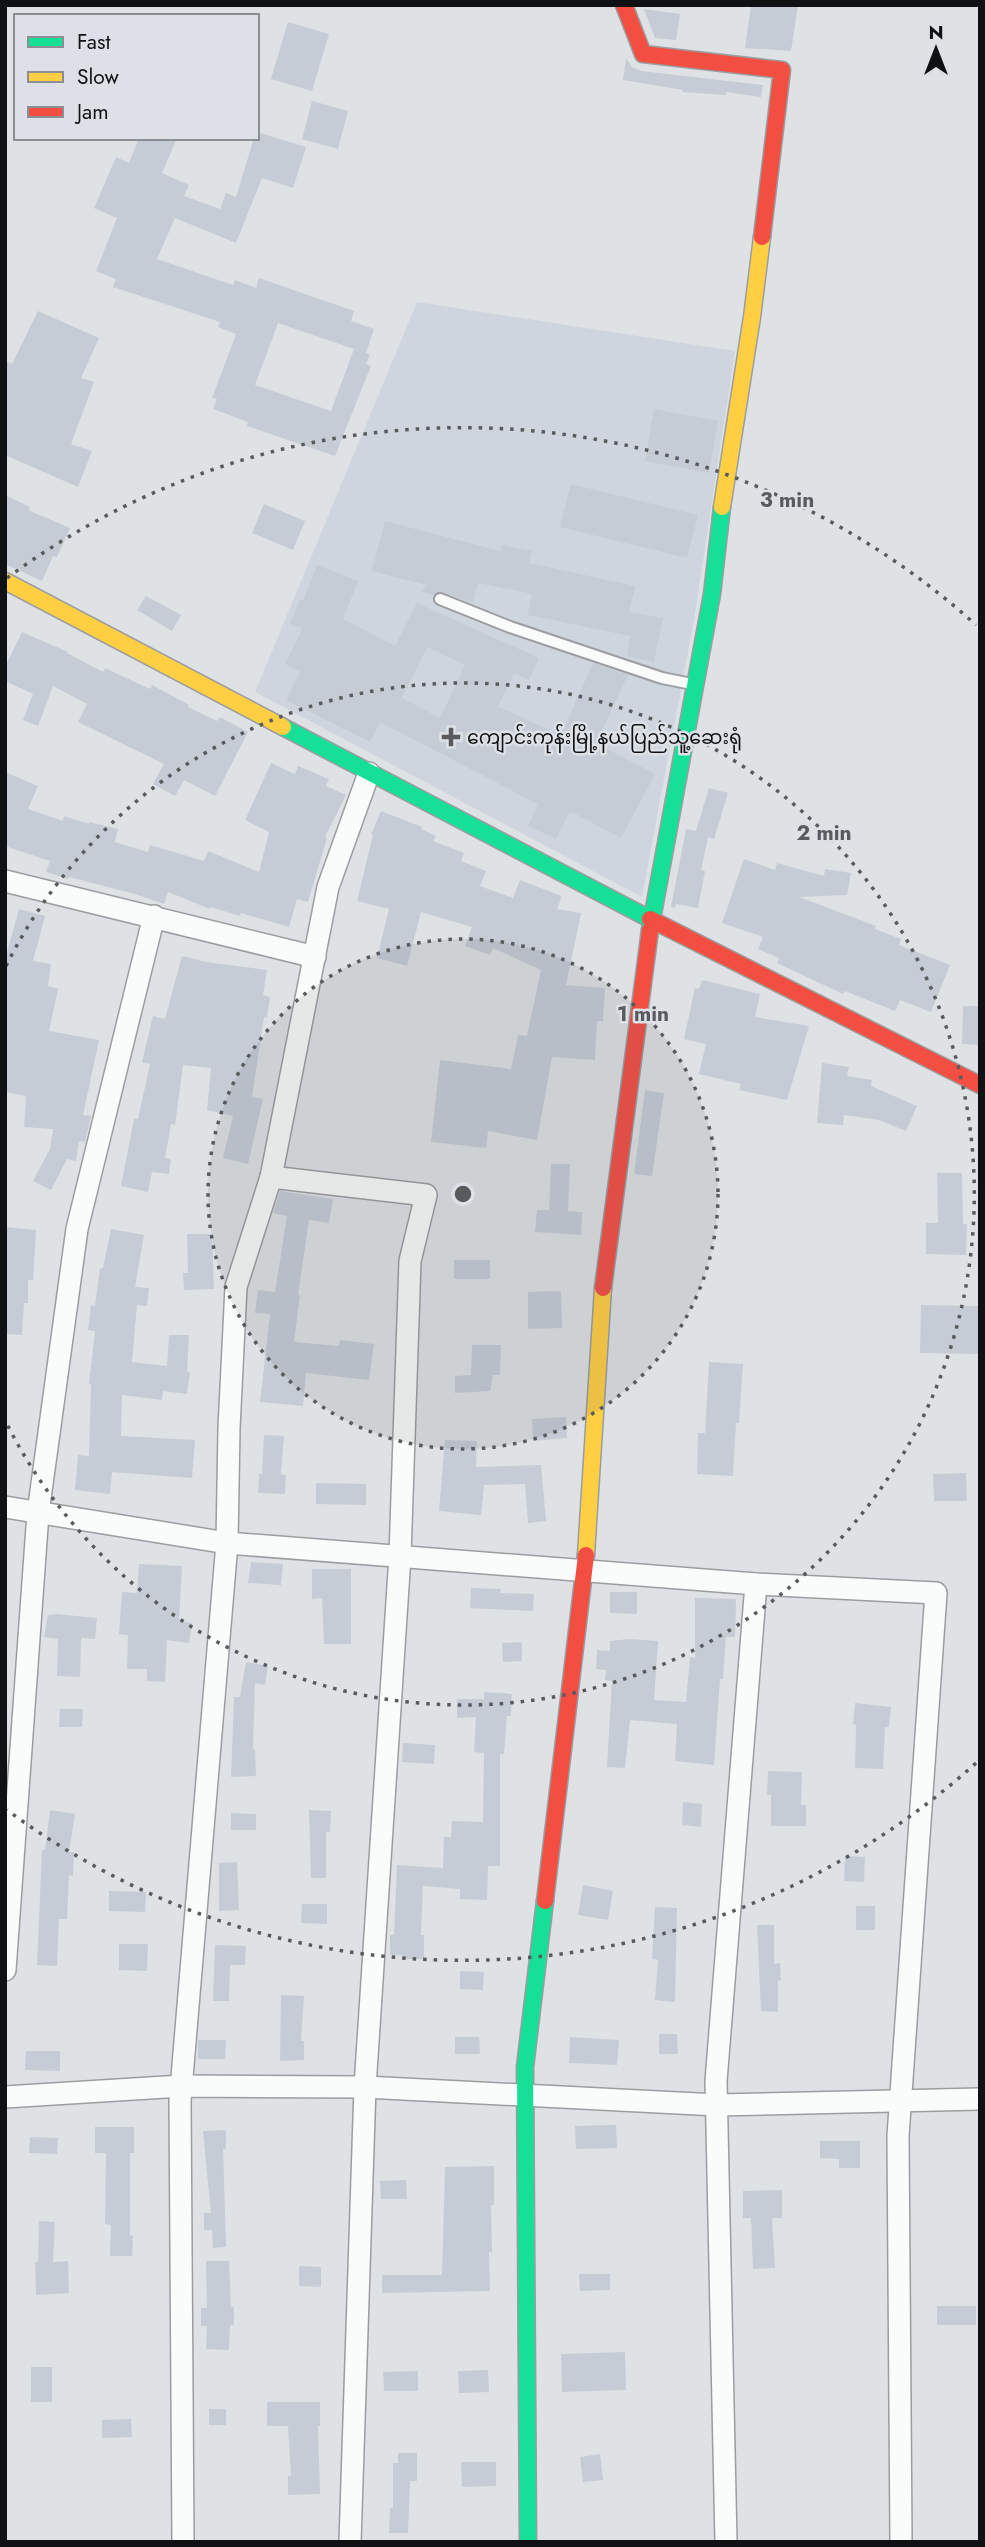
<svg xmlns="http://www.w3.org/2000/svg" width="985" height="2547" viewBox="0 0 985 2547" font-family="Jost,'Noto Sans Myanmar',sans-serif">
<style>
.built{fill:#cfd5de}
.building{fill:#c5ccd6;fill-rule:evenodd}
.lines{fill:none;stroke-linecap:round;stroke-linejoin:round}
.lane-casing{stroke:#9b9da0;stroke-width:14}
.street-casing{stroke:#9b9da0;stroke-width:24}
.fast-casing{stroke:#9b9da0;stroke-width:19}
.slow-casing{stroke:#9b9da0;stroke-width:19}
.jam-casing{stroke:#9b9da0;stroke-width:19}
.lane{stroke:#fafbfb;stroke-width:10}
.street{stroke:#fafbfb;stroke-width:21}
.fast{stroke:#16e098;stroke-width:16}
.slow{stroke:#ffcf43;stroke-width:16}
.jam{stroke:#f24e42;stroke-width:16}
.ring{fill:none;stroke:#585a5c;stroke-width:3.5;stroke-dasharray:3.5 7}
.poi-dot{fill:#585a5c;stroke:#dde1e7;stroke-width:2.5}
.labels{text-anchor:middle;stroke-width:5;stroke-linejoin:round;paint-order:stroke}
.poi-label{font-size:19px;fill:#0f1113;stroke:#dde1e7;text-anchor:start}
.centre{fill:#585a5c;stroke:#dde1e7;stroke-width:3.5}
.ring-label{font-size:21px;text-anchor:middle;font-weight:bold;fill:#585a5c;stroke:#dde1e7;stroke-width:5;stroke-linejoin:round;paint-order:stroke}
</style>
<rect width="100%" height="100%" fill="#dfe2e5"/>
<polygon class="built" points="417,302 735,351 694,620 642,897 255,692"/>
<g class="building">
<polygon points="751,5 798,5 791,51 745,48"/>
<polygon points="644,9 680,14 676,40 655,38"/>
<polygon points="288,22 329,34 312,91 271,79"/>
<polygon points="626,58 632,67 641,71 763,85 761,97 726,92 726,95 682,92 683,90 623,80"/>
<polygon points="312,101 348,111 338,149 302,139"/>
<path d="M257,132L306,147L293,188L262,178L236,243L175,218L157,259L233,285L235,280L256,288L259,278L354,311L351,321L374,329L366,353L370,355L366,364L371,366L335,456L247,426L248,422L213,409L217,399L212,398L236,334L218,327L220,322L113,287L116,279L96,271L117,218L94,208L116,157L129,163L139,138H177L162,173L189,185L184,196L220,209L226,193L236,197L254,138H257ZM278,323L354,349L331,411L255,385Z"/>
<polygon points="38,311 99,338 81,378 94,382 71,444 92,451 78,487 5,455 5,361 12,364"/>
<polygon points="654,409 718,421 709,473 645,461"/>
<polygon points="571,484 698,515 687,558 560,527"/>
<polygon points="5,495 30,507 28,510 70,528 57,557 53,556 42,581 5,564"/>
<polygon points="264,504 305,521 293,550 252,533"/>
<polygon points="385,521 500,551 502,545 532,551 529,563 635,586 629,612 663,618 654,662 627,656 630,636 528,615 532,594 478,583 473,603 442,592 434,595 422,592 426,585 372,571"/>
<path d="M317,565L358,581L343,619L395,646L417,603L539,658L529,680L514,673L498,707L561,735L593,663L628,675L596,743L655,774L621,838L570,811L556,839L528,826L538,804L380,722L370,742L286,700L300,672L285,664L302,629L290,623L300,600L303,601ZM427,647L465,665L440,718L402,698Z"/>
<polygon points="146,596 181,615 172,631 137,610"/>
<polygon points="22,632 68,652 67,653 103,672 105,668 150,689 152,685 189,705 188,707 217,721 220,717 248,732 215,796 184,780 175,796 153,784 164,764 78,722 87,704 53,686 38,726 23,720 33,694 5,681 5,667"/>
<polygon points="271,763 295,774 298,766 329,779 326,786 346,795 325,837 327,838 308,902 297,899 289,927 241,913 240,916 211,907 210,909 168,892 164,904 135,894 69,877 68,879 46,872 50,861 5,846 5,772 38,786 28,809 63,821 64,816 89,824 89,822 118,829 115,842 148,852 150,845 204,861 208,851 259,872 269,832 245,820"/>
<polygon points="709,788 728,793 714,839 708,837 701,870 705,871 698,908 676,904 675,908 671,907 686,829 696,831"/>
<polygon points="381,811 422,827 421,829 436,836 433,841 464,853 461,861 486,871 480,886 513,898 520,880 562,896 557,909 581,913 566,985 605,988 603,1021 597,1021 595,1060 552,1057 537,1140 488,1131 486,1148 431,1142 440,1060 511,1069 518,1035 527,1036 541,970 493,948 490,955 465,946 472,927 421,912 407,966 377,958 389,909 357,901 373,835 371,835"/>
<polygon points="744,859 775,870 777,863 824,876 825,869 851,873 847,895 799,897 876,926 875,929 901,939 899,945 950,965 931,1012 900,1000 895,1011 845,991 843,994 777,963 779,958 758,949 763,937 722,923"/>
<polygon points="19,909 45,916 33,961 51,964 48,986 58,989 49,1031 99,1040 83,1115 91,1116 85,1142 79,1141 76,1161 67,1159 51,1190 33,1181 50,1149 53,1129 24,1127 26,1096 5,1092 5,960"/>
<polygon points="182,956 206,962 267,970 263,995 270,997 267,1018 264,1017 252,1097 263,1099 248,1164 223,1158 233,1116 207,1110 211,1068 183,1065 175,1125 171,1124 165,1158 171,1159 169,1174 152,1172 148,1192 121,1186 134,1119 138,1119 150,1064 142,1062 153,1016 165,1019"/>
<polygon points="702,980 760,994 755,1017 809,1026 787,1100 739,1090 741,1084 699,1074 706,1044 684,1039 695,988 699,989"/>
<polygon points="963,1006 980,1006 980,1045 962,1044"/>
<polygon points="822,1063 849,1067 847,1076 872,1080 871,1086 917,1106 906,1131 879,1120 844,1115 843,1125 817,1123"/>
<polygon points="645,1090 664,1093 652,1176 634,1174"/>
<polygon points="551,1164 570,1164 568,1211 582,1212 581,1235 535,1232 537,1210 549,1210"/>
<polygon points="937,1173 962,1173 963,1224 967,1224 966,1255 926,1254 926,1223 938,1223"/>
<polygon points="280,1191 333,1199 329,1223 309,1220 298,1295 300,1295 294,1342 339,1346 340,1340 374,1344 369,1380 306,1373 303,1406 260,1402 270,1314 255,1313 258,1290 275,1292 287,1216 273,1213"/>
<polygon points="5,1227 36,1230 33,1280 28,1280 28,1303 24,1303 22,1335 5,1334"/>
<polygon points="111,1229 144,1235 135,1287 149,1288 147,1306 137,1305 132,1362 167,1366 169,1335 189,1335 187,1372 190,1372 187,1394 163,1391 162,1400 122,1395 121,1436 195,1440 192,1478 112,1472 110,1494 75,1490 78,1455 89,1456 91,1384 89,1384 95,1331 88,1330 91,1305 95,1306 100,1268 103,1268"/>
<polygon points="187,1234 212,1234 214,1289 184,1290 183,1273 188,1273"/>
<rect x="454" y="1260" width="36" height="19"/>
<polygon points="561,1291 562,1328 528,1329 528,1292"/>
<polygon points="921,1305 979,1306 978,1354 920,1353"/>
<polygon points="472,1345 501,1345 500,1375 493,1375 490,1391 455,1393 455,1376 471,1375"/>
<polygon points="709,1362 743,1364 739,1423 736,1423 733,1476 697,1474 698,1433 705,1433"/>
<polygon points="566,1417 567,1438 533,1441 532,1419"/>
<polygon points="264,1435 284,1436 281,1474 286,1475 285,1494 258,1493 259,1474 262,1474"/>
<polygon points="445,1440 477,1441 476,1467 541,1465 546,1521 528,1523 525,1484 484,1485 481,1515 439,1511"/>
<polygon points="966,1473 967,1501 934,1501 933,1474"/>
<polygon points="316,1483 366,1484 366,1505 316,1504"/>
<polygon points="251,1562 283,1564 281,1585 248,1583"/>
<polygon points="139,1564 182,1566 179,1621 192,1623 189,1643 167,1640 165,1682 147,1681 147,1669 127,1669 128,1635 119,1634 122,1592 137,1593"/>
<polygon points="312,1569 351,1569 351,1644 324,1644 322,1598 312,1599"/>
<polygon points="471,1588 501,1589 500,1593 534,1594 533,1611 470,1608"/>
<polygon points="610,1592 637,1592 637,1614 610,1613"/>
<polygon points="695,1598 736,1599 735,1637 726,1637 723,1679 720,1679 714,1765 675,1761 677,1724 630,1720 625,1768 607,1767 612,1681 605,1680 606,1670 596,1669 597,1650 610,1651 610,1641 629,1639 658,1641 654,1700 686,1702 690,1657 695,1658"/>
<polygon points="56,1614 97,1618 95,1639 81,1638 80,1677 57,1676 58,1639 44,1637 48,1615"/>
<polygon points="522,1642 522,1661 503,1662 502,1643"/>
<polygon points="246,1662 268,1666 265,1685 255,1683 253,1749 255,1749 256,1776 231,1777 234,1697 240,1697"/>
<polygon points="484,1692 512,1694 511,1716 507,1716 504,1754 500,1754 500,1866 488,1866 487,1900 460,1899 460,1889 423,1886 421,1935 424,1935 424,1959 403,1959 403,1955 390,1955 390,1935 394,1935 397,1865 443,1868 444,1837 451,1837 452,1821 483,1822 484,1753 474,1752 476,1717 457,1718 457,1699 484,1699"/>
<polygon points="855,1703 891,1707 889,1727 885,1727 883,1769 855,1768 856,1725 853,1724"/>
<polygon points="60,1709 83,1709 82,1727 59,1727"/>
<polygon points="403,1743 435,1745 434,1764 402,1762"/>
<polygon points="768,1771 802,1772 801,1805 806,1805 806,1826 771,1826 771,1795 767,1795"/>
<polygon points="683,1802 702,1804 701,1827 682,1825"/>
<polygon points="50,1810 75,1814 69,1852 74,1852 73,1876 69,1875 67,1919 59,1919 57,1966 37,1965 42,1850 45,1850"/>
<polygon points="309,1810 331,1811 330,1832 326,1832 326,1878 311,1878"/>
<polygon points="231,1813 256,1814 256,1830 231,1830"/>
<polygon points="845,1856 865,1857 864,1882 844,1881"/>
<polygon points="237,1862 239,1910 219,1911 219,1863"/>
<polygon points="583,1885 613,1891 608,1920 578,1915"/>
<polygon points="109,1891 146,1892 145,1912 109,1911"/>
<polygon points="302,1904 327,1904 327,1924 301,1923"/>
<rect x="856" y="1906" width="19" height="24"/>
<polygon points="655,1907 677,1908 675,2002 655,2000 658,1960 652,1959"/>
<polygon points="757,1925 774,1925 774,1964 780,1963 781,1980 778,1981 778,2012 761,2011"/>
<polygon points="119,1944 148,1944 147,1971 119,1970"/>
<polygon points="215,1945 246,1946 245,1965 230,1965 229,2001 213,2001"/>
<polygon points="460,1971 484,1972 483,1990 460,1989"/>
<polygon points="281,1995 304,1996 301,2041 304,2041 304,2060 280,2061"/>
<polygon points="659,2034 677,2034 678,2054 659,2054"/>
<polygon points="455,2037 479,2037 480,2054 455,2054"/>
<polygon points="570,2037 619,2040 617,2065 569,2063"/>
<polygon points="198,2040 226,2040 225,2059 198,2059"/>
<polygon points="26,2051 60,2051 60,2071 25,2070"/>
<polygon points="616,2125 617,2148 576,2149 575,2126"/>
<polygon points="95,2127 134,2127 134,2153 130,2153 130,2235 133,2236 132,2256 110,2256 111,2225 105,2224 106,2153 95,2153"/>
<polygon points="226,2130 226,2149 223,2149 226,2247 213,2248 212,2230 204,2230 204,2213 211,2213 203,2131"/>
<polygon points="30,2137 58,2138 57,2154 29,2153"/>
<polygon points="820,2141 860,2141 860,2168 839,2168 839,2159 820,2158"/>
<polygon points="494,2166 494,2205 491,2205 492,2252 489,2252 490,2291 382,2293 382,2275 442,2275 445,2167"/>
<polygon points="406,2180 407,2199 381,2199 380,2181"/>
<polygon points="782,2190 782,2218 772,2218 775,2268 753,2269 751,2218 743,2218 743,2191"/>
<polygon points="39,2221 55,2222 53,2262 68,2261 69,2293 36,2295 35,2262 38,2262"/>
<polygon points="206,2261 229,2261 231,2307 234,2307 234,2325 230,2325 229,2350 206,2349 207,2326 201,2326 201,2308 207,2308"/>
<polygon points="299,2266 321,2267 321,2287 299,2286"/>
<polygon points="579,2274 610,2274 610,2290 580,2291"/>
<rect x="937" y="2306" width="39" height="19"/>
<polygon points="625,2352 626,2390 562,2392 561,2354"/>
<rect x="31" y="2367" width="21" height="35"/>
<polygon points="488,2370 489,2392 459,2393 458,2371"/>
<polygon points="418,2371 418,2391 384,2391 383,2372"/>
<polygon points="267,2402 320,2402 320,2426 318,2426 320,2494 288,2495 288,2476 291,2476 288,2426 267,2426"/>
<rect x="209" y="2409" width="17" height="16"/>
<polygon points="131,2419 132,2437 102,2438 102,2420"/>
<polygon points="398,2453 417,2453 417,2481 410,2481 408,2533 389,2533 390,2508 393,2508 393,2463 398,2463"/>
<polygon points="600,2454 603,2480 583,2482 580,2457"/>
<polygon points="461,2462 496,2462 496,2486 462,2487"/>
</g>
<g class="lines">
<defs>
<polyline id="lane" points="440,599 510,627 662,678 692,684"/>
<g id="street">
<polyline points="5,881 315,957"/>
<polyline points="271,1177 426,1195 410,1261 400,1556 365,2087 350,2542"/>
<polyline points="5,1507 227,1543 756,1584 936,1593 898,2136 901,2542"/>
<polyline points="5,1970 38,1513 77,1229 154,916"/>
<polyline points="5,2097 182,2086 365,2087 717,2105 980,2099"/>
<polyline points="183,2542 180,2101 227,1543 229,1428 236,1287 271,1177 328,887 369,773"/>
<polyline points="726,2542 716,2081 756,1584"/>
</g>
<g id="fast">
<polyline points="283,727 650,919"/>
<polyline points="650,930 712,594 722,507"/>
<polyline points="528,2542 525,2067 545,1901"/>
</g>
<g id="slow">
<polyline points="722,507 752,317 762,237"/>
<polyline points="5,581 283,727"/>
<polyline points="586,1555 603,1288"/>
</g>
<g id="jam">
<polyline points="624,5 643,54 782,70 762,237"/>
<polyline points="650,919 980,1085"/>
<polyline points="603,1288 650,930"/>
<polyline points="545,1901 586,1555"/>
</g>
</defs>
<use href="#lane" class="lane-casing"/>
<use href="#street" class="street-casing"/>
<use href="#fast" class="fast-casing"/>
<use href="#slow" class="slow-casing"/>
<use href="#jam" class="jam-casing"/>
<use href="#lane" class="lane"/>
<use href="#street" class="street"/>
<use href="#fast" class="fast"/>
<use href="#slow" class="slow"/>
<use href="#jam" class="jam"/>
</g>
<circle cx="463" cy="1194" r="255" fill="#585a5c" fill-opacity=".12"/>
<g class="ring">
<circle cx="463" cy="1194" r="255"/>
<path d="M6 966A511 511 0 1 1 6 1422"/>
<path d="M976 1763A766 766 0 0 1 7 1810M7 578A766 766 0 0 1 976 625"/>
</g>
<path class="poi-dot" d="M447.5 726.5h7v7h7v7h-7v7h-7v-7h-7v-7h7z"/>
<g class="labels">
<g class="poi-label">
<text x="467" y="744">ကျောင်းကုန်းမြို့နယ်ပြည်သူ့ဆေးရုံ</text>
</g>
</g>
<circle cx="463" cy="1194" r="10" class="centre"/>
<g class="ring-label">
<text x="787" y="507">3 min</text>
<text x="824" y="840">2 min</text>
<text x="643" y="1021">1 min</text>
</g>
<rect width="985" height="2547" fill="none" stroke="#0f1113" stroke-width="14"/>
<rect x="14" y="14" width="245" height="126" fill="#dde1e7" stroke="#8b8e92" stroke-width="2"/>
<rect x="28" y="37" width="35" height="10" fill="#16e098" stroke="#8b8e92" stroke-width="2"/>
<text x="77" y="49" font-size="21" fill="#0f1113">Fast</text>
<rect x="28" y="72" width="35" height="10" fill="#ffcf43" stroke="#8b8e92" stroke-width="2"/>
<text x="77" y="84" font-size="21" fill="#0f1113">Slow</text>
<rect x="28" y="107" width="35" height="10" fill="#f24e42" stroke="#8b8e92" stroke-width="2"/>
<text x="77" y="119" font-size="21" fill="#0f1113">Jam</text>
<g transform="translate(936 49)" stroke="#dde1e7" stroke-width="5" paint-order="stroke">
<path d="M0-5L12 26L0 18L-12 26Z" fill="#0f1113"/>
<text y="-10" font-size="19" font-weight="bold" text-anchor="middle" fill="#0f1113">N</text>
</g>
</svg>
